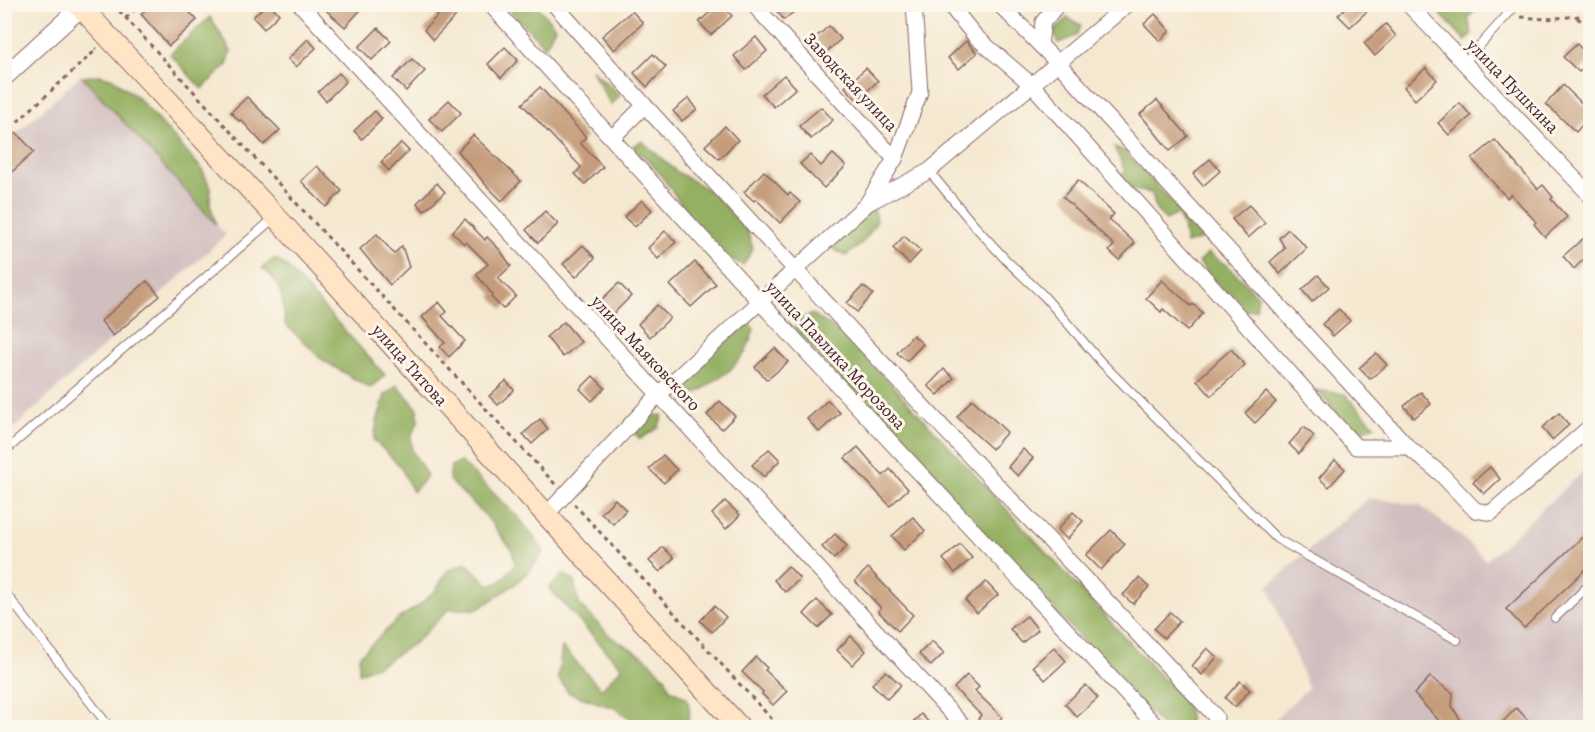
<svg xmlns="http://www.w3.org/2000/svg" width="1595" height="732" viewBox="0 0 1595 732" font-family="Alegreya,serif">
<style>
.industrial{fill:#d1bfbf}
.forest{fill:#94b062;stroke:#6f6846;stroke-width:1.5}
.building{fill:#c69d7c}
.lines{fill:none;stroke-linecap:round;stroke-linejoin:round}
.service-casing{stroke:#866565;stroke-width:10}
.minor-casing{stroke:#866565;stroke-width:17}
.tertiary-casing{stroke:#866565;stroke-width:20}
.secondary-casing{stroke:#866565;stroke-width:23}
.path{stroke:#866565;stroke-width:3;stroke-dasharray:4.5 4.5;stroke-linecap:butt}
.service{stroke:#fff;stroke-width:8}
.minor{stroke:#fff;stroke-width:15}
.tertiary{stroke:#fff;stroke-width:18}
.secondary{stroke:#ffe4c6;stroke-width:21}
.labels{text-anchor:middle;stroke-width:6;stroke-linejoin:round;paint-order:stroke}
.street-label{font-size:18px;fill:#4a1f2b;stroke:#fbf7ec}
</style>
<rect width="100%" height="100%" fill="#fbf7ec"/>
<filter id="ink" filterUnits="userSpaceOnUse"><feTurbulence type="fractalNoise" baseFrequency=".0167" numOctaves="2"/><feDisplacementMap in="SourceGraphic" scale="12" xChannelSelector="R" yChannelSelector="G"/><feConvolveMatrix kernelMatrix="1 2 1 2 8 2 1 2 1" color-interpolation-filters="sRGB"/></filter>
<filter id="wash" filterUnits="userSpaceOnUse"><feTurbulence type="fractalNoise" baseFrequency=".008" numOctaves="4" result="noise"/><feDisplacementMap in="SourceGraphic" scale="24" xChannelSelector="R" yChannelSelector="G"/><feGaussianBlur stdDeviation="1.35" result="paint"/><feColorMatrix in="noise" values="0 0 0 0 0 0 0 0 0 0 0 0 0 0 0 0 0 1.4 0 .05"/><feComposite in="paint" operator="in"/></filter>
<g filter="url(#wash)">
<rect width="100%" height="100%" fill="#f5e8d0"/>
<g class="industrial">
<polygon points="81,75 226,235 5,436 5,144"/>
<polygon points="1590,465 1590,727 1266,728 1308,688 1268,586 1368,498 1419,505 1462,537 1486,561"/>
</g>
<g class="forest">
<polygon points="505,5 536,5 539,8 555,27 545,47"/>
<polygon points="1432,5 1480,5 1468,18 1472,33 1466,41"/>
<polygon points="210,17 231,51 227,65 202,89 170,54"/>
<polygon points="1067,18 1081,25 1076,36 1058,43 1054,32"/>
<polygon points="591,69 620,95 611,105"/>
<polygon points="100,75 113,79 138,98 201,168 211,188 210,204 216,224 83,77"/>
<path d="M642,141L677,172L710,191L747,230L753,249L743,265C700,247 680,195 650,162C645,157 638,152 632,147Z"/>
<polygon points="1114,147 1124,151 1131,158 1205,238 1186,244 1183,225 1177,214 1166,220 1156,210 1152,193 1134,190 1119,175 1126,173"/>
<path d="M874,209L877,220C869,237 860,247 845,256L832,248C843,227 851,215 874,209Z"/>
<polygon points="1208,253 1229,267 1258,296 1256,309 1244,311 1229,299 1199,262"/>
<path d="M274,259L285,265L385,375L370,388L324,361L285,324C283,299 283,284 262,268Z"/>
<path d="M812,314L835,329L858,348L1164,680L1172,682C1181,694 1193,711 1188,727H1163L822,360L795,328L801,319Z"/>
<polygon points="749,322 754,330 745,353 730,370 697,393 680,394 709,346 734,324"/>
<polygon points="397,385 418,409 418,422 411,436 412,451 427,476 413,492 400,466 374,440 377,422 385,395"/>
<polygon points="1316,390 1345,394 1375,426 1355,433"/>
<polygon points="663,415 658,428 640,439 634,432 648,416"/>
<polygon points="461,462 519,518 544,551 532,568 514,585 478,609 449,609 416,642 385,662 359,673 359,656 399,618 417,607 436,590 447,571 466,563 489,585 500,582 515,565 512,550 486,516 449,480 451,466"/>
<path d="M564,574L574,581L579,604L611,637L645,657L665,677L670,689L687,698C690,711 692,717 684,727H639L617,709L569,693L558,678L562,647L601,689L622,668L549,588Z"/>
</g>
<g id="blocks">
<g class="building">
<polygon points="152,4 182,4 197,20 169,46 141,14"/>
<polygon points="267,4 270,4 279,14 264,29 253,17"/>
<polygon points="319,4 366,4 345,27"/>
<polygon points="428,4 467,4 433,40 424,30 438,15"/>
<polygon points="719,4 722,4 732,16 711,35 699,22"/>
<polygon points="771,4 803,4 784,20"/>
<polygon points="1350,4 1375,4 1350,27 1338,15"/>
<polygon points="632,11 643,23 614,50 602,36"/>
<polygon points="1155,14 1170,31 1160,41 1144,24"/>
<polygon points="1386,24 1396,36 1375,56 1364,43"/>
<polygon points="829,26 841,39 820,58 808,44"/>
<polygon points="378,28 391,41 372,60 359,47"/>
<polygon points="756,37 767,51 746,70 734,56"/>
<polygon points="308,39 316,48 296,67 288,59"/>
<polygon points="966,41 977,53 959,69 948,58"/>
<polygon points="1577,44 1590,58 1590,61 1579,72 1563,57"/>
<polygon points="505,47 518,60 501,78 488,64"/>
<polygon points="653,54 666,67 647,87 634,73"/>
<polygon points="412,59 425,71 406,91 393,78"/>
<polygon points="866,68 878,81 857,100 845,87"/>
<polygon points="1426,68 1437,80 1415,100 1404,87"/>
<polygon points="339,73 346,81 326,101 318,92"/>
<polygon points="784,75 796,88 774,107 762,94"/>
<polygon points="1563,85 1590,111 1590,116 1576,132 1546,104"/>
<polygon points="540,87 586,137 580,143 603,167 585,184 575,174 581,167 522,104"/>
<polygon points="247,97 280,130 264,145 241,120 239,121 231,112"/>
<polygon points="689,98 697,109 682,121 673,111"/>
<polygon points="449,100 461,113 442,132 429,119"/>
<polygon points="1157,100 1188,136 1170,151 1140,114"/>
<polygon points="1460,103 1471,116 1449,135 1438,123"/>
<polygon points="821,107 833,120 811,139 799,126"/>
<polygon points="375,111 382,119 362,139 354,131"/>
<polygon points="725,126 738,140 719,159 705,146"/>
<polygon points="17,133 34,152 4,179 4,144"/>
<polygon points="473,135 521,181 502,201 485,184 458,151"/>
<polygon points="1495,140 1538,189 1543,185 1553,197 1551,199 1567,217 1545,237 1534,224 1536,222 1511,194 1507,198 1472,159"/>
<polygon points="401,143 409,151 389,171 381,162"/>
<polygon points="833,154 846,166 824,188 800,164 810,155 821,166"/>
<polygon points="1210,159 1220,171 1203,186 1193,174"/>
<polygon points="317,166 342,191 326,207 301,181"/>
<polygon points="764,171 788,195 790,193 800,202 780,223 756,199 754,201 744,192"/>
<polygon points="1078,180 1114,214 1109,219 1135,243 1119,260 1109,251 1114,245 1063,197"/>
<polygon points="437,183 445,192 424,211 417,203"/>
<polygon points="642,200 652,210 635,227 624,217"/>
<polygon points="1249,205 1265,223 1248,238 1232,219"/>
<polygon points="545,211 558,224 538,243 526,230"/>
<polygon points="465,219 485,240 487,237 500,250 511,266 498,278 516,296 503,309 491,297 493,295 476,274 488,264 466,242 464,244 452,232"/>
<polygon points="1288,229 1307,248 1280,274 1270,262 1285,248 1279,238"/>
<polygon points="665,231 676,242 658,259 648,248"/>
<polygon points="377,234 394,254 402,246 409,267 390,285 360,249"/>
<polygon points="904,236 921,251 909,264 893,248"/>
<polygon points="1585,237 1590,243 1590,253 1574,269 1563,256"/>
<polygon points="583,245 595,258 576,277 563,264"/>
<polygon points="695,262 716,284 691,307 670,285"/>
<polygon points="1318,275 1329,287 1312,302 1302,290"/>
<polygon points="1162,280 1191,306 1193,304 1203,313 1187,331 1163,309 1161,312 1146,298"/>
<polygon points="147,281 160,296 113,336 101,321"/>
<polygon points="619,283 631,296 612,315 599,302"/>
<polygon points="863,286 873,294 857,312 847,303"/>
<polygon points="439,302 447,312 442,316 465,341 449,357 440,347 445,343 422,317"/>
<polygon points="657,305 670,318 650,337 638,324"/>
<polygon points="1339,309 1350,321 1333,336 1322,324"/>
<polygon points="564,322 581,342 563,357 546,337"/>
<polygon points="913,335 923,344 907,361 897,353"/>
<polygon points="775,348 788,362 767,380 755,367"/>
<polygon points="1231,349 1245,365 1211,396 1197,380"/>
<polygon points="1376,353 1387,365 1370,379 1359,368"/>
<polygon points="944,369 954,378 938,395 928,386"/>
<polygon points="593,376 605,388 592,401 580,389"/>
<polygon points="506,381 514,390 498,405 489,396"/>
<polygon points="1266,392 1276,402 1255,423 1245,413"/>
<polygon points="1421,392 1431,404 1414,418 1404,406"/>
<polygon points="972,399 1007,432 992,449 957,417"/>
<polygon points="828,400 840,413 819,432 807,419"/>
<polygon points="720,401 735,416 722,429 707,415"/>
<polygon points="1559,413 1569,425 1552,440 1542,428"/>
<polygon points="540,419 548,429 532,444 523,434"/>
<polygon points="1304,427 1314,436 1299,454 1289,444"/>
<polygon points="858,447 883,476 890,469 908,489 890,506 845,458"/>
<polygon points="769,449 780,460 764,477 752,465"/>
<polygon points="1023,449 1033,458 1018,476 1008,467"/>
<polygon points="663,455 677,470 664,483 649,469"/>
<polygon points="1335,460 1345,469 1329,487 1319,478"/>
<polygon points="1490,467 1500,479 1484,494 1473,482"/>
<polygon points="615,499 626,510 613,524 601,513"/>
<polygon points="725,501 740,515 726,529 712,514"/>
<polygon points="1073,512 1083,521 1067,539 1057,530"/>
<polygon points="913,517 925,531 904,550 892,536"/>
<polygon points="1111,530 1125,544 1101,570 1086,555"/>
<polygon points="1590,530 1590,565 1524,628 1506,609"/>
<polygon points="835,534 847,546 834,559 822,547"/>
<polygon points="960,544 972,558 955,573 943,559"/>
<polygon points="663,547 674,558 660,572 649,561"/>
<polygon points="788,566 800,579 785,592 774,580"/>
<polygon points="868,568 913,615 898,631 878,611 881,608 855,581"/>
<polygon points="1139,578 1149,587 1133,604 1123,595"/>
<polygon points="986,582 998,595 977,613 965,600"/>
<polygon points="817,600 832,615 818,628 804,614"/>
<polygon points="714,606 726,617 712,632 700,621"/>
<polygon points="1170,612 1180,621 1164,638 1154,629"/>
<polygon points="1027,616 1038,630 1022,643 1010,629"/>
<polygon points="851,636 866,651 852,665 837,650"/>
<polygon points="932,641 944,653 931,666 919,654"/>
<polygon points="1054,647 1066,661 1045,680 1033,666"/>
<polygon points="1207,648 1217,657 1202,675 1192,666"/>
<polygon points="756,657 767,668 765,670 787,691 773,705 762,694 763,692 742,672"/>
<polygon points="886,671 901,685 887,699 872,684"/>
<polygon points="967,675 979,687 975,691 1002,717 993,728 986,728 978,719 981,715 954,688"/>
<polygon points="1430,677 1453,693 1452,706 1465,728 1446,728 1414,694"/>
<polygon points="1240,681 1250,690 1235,707 1225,698"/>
<polygon points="1086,685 1098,698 1077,717 1065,704"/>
<polygon points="1516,708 1536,728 1497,728"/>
<polygon points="921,714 934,728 907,728"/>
</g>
</g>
</g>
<g filter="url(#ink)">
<use href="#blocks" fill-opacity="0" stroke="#866565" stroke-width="1.5"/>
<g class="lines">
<defs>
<g id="service">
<polyline points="1464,63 1517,4"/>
<polyline points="929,171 973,224 1007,261 1044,296 1101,362 1277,539 1457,640"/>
<polyline points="4,452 274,218"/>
<polyline points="4,591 110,728"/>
<polyline points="1555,618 1590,584"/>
</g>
<g id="minor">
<polyline points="300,4 965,728"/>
<polyline points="490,4 760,302 1158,728"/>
<path d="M554,4C769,247 994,481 1216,717L1215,728"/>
<polyline points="753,4 895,159"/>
<polyline points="949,4 976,37 1033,86 1356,447 1408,447"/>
<polyline points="999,4 1059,64 1408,447 1441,474 1475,510 1491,513 1590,427"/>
<polyline points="1408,4 1590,195"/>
<polyline points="1040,45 1043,22 1058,4"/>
<polyline points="612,138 644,106"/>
<polyline points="868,202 895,159 920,92 914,4"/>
<polyline points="546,515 658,395 868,203 929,171 1128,4"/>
</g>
<polyline id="tertiary" points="4,77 81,7"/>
<polyline id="secondary" points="78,4 276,217 740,728"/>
</defs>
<use href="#service" class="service-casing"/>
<use href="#minor" class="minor-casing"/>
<use href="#tertiary" class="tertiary-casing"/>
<use href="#secondary" class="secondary-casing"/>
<g class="path">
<polyline points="113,4 555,484"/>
<polyline points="1521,17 1546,19 1590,15"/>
<polyline points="126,18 140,4"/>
<polyline points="1577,18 1590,26"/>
<polyline points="4,134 97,49 95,48"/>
<polyline points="574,504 780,728"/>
</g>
<use href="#service" class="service"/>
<use href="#minor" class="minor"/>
<use href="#tertiary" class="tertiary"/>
<use href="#secondary" class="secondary"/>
</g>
</g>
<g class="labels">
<g class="street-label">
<text transform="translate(851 82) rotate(47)" y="6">Заводская улица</text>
<text transform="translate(1513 86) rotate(46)" y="6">улица Пушкина</text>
<text transform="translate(646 353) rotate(47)" y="6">улица Маяковского</text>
<text transform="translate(836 355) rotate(47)" y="6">улица Павлика Морозова</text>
<text transform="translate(410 365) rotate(48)" y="6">улица Титова</text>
</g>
</g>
<rect width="1595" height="732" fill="none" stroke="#fbf7ec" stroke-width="24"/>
</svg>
